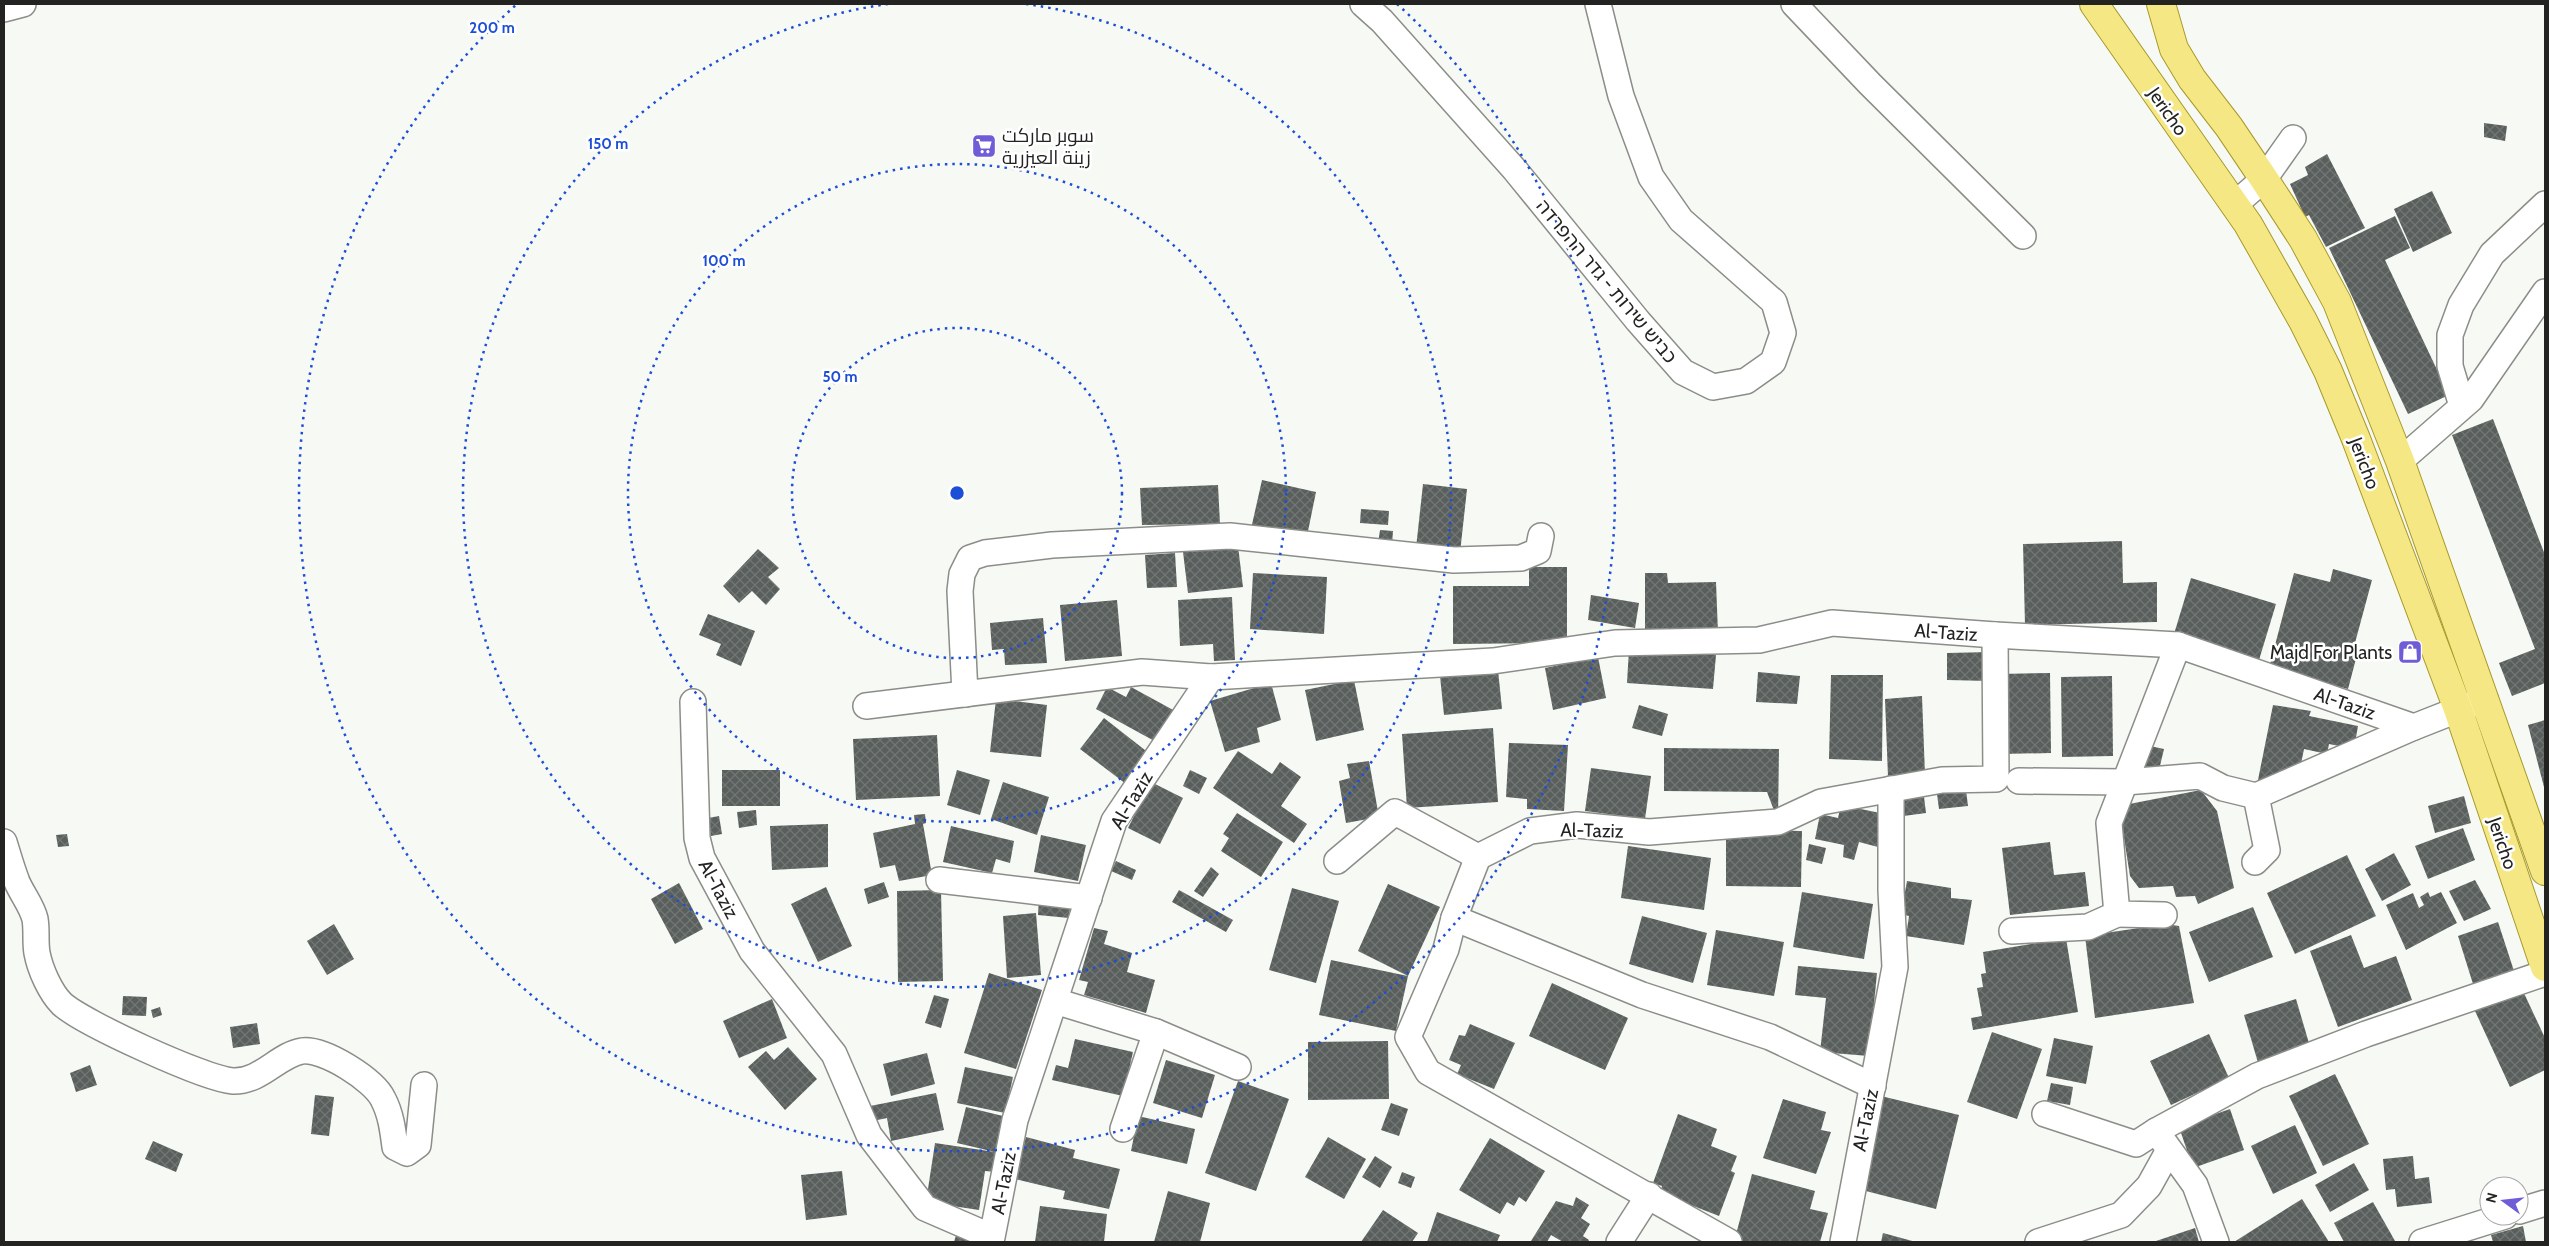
<svg xmlns="http://www.w3.org/2000/svg" width="2549" height="1246" viewBox="0 0 2549 1246" font-family="Cabin,Cairo,'Noto Sans Hebrew',sans-serif">
<style>
.building{fill:url(#building-cross-hatch)}
.lines{fill:none;stroke-linecap:round;stroke-linejoin:round}
.minor-casing{stroke:#8b8e88;stroke-width:28}
.major-casing{stroke:#a8992c;stroke-width:30}
.minor{stroke:#fff;stroke-width:25}
.major{stroke:#f5e884;stroke-width:28}
.ring{fill:none;stroke:#1d4ed8;stroke-width:2.5;stroke-dasharray:2.5 5}
.labels{text-anchor:middle;stroke-width:5;stroke-linejoin:round;paint-order:stroke}
.street-label{font-size:19px;fill:#232422;stroke:#fff}
.poi-label{font-size:19px;fill:#232422;stroke:#fff;text-anchor:start}
.centre{fill:#1d4ed8;stroke:#fff;stroke-width:2.5}
.ring-label{font-size:15px;text-anchor:middle;font-weight:bold;fill:#1d4ed8;stroke:#fff;stroke-width:5;stroke-linejoin:round;paint-order:stroke}
</style>
<defs>
<pattern id="building-cross-hatch" width="8" height="8" patternUnits="userSpaceOnUse" patternTransform="scale(1.25)"><rect width="8" height="8" fill="#595f5c"/><path d="M0 0l8 8M0 8l8-8" fill="none" stroke="#727674"/></pattern>
</defs>
<rect width="100%" height="100%" fill="#f7faf4"/>
<g class="building">
<polygon points="2484,123 2507,126 2505,141 2484,137"/>
<polygon points="2327,154 2365,228 2326,247 2309,215 2305,217 2290,184 2308,175 2305,167"/>
<polygon points="2432,191 2452,233 2413,252 2394,209"/>
<polygon points="2395,216 2410,248 2385,260 2449,395 2408,414 2329,248"/>
<polygon points="2493,419 2545,555 2545,683 2512,696 2499,663 2535,649 2452,435"/>
<polygon points="1262,480 1316,492 1306,541 1251,529"/>
<polygon points="1423,484 1467,489 1460,553 1416,548"/>
<polygon points="1218,485 1220,524 1142,525 1140,488"/>
<polygon points="1361,509 1389,511 1388,525 1360,523"/>
<polygon points="1380,530 1393,531 1392,545 1378,544"/>
<polygon points="2122,541 2123,583 2157,582 2157,622 2025,625 2023,544"/>
<polygon points="1238,546 1243,587 1188,593 1183,552"/>
<polygon points="758,549 779,568 768,577 780,589 766,605 752,591 739,603 723,586"/>
<polygon points="1175,553 1177,587 1147,588 1145,555"/>
<polygon points="1529,567 1567,567 1567,643 1453,644 1453,586 1529,586"/>
<polygon points="2333,569 2372,580 2352,654 2357,655 2348,689 2269,668 2294,573 2330,582"/>
<polygon points="1253,573 1327,577 1324,634 1250,629"/>
<polygon points="1645,573 1667,573 1668,583 1716,582 1718,633 1645,634"/>
<polygon points="2191,578 2276,604 2259,660 2174,634"/>
<polygon points="1591,595 1639,603 1635,628 1588,620"/>
<polygon points="1232,597 1235,660 1214,661 1213,644 1180,646 1178,600"/>
<polygon points="1117,600 1122,656 1065,661 1060,605"/>
<polygon points="708,614 755,631 741,666 716,655 721,644 699,635"/>
<polygon points="1043,618 1047,663 1005,665 1004,649 992,650 990,623"/>
<polygon points="1629,649 1716,655 1713,689 1627,683"/>
<polygon points="1990,652 1989,681 1947,680 1947,653"/>
<polygon points="1598,657 1606,698 1553,710 1545,668"/>
<polygon points="1498,670 1502,709 1444,715 1440,676"/>
<polygon points="1758,672 1800,676 1797,704 1756,702"/>
<polygon points="2050,673 2051,753 2001,754 2000,674"/>
<polygon points="1831,675 1883,675 1882,761 1829,759"/>
<polygon points="2112,676 2113,756 2062,757 2061,677"/>
<polygon points="1354,680 1364,730 1316,741 1305,690"/>
<polygon points="1271,683 1281,720 1257,728 1260,742 1225,752 1210,701"/>
<polygon points="1107,687 1126,697 1131,687 1175,711 1158,743 1096,709"/>
<polygon points="1922,696 1925,775 1888,777 1885,699"/>
<polygon points="996,699 1047,705 1041,757 990,752"/>
<polygon points="1639,705 1668,714 1662,736 1632,728"/>
<polygon points="2273,705 2311,711 2309,716 2358,726 2354,749 2329,744 2327,754 2304,749 2299,774 2279,771 2278,784 2258,780"/>
<polygon points="1104,718 1150,754 1126,784 1080,749"/>
<polygon points="2545,720 2545,791 2528,725"/>
<polygon points="1493,728 1498,802 1407,808 1402,734"/>
<polygon points="937,735 940,796 856,800 853,739"/>
<polygon points="1509,743 1568,745 1564,811 1527,809 1527,799 1506,797"/>
<polygon points="2150,746 2164,749 2159,770 2145,767"/>
<polygon points="1664,748 1779,749 1778,821 1767,792 1664,791"/>
<polygon points="1238,751 1272,774 1280,762 1301,777 1281,806 1307,824 1294,843 1213,788"/>
<polygon points="1369,761 1379,817 1346,823 1339,781 1350,778 1347,764"/>
<polygon points="1591,768 1651,776 1645,819 1585,811"/>
<rect x="722" y="770" width="58" height="36"/>
<polygon points="957,770 990,780 980,815 947,805"/>
<polygon points="1190,770 1207,778 1199,794 1183,786"/>
<polygon points="1003,782 1049,797 1037,835 991,819"/>
<polygon points="1151,782 1183,798 1160,844 1128,828"/>
<polygon points="1966,790 1968,806 1939,809 1937,794"/>
<polygon points="2201,790 2217,811 2234,888 2198,904 2195,896 2176,897 2173,886 2139,888 2130,876 2119,806"/>
<polygon points="2464,796 2471,823 2435,833 2428,806"/>
<polygon points="1924,797 1926,813 1896,817 1895,801"/>
<polygon points="1841,805 1885,814 1878,847 1859,842 1854,860 1843,857 1844,845 1815,839 1820,814 1838,818"/>
<polygon points="756,810 757,825 739,828 737,812"/>
<polygon points="1237,813 1283,842 1261,877 1221,851 1229,838 1223,834"/>
<polygon points="925,814 926,823 923,824 932,875 899,881 895,865 880,868 873,833 915,824 914,815"/>
<polygon points="719,816 722,834 711,836 708,818"/>
<polygon points="828,824 828,867 772,870 770,826"/>
<polygon points="951,826 1014,841 1010,863 996,859 992,873 943,862"/>
<polygon points="2463,828 2475,860 2428,879 2415,846"/>
<polygon points="1726,830 1802,831 1801,887 1726,886"/>
<polygon points="67,834 69,846 58,847 56,835"/>
<polygon points="1041,835 1086,845 1078,881 1034,872"/>
<polygon points="2050,842 2054,875 2085,872 2089,906 2010,915 2002,848"/>
<polygon points="1809,844 1826,848 1822,864 1806,860"/>
<polygon points="1628,846 1711,858 1704,910 1621,898"/>
<polygon points="2394,853 2411,885 2382,901 2365,869"/>
<polygon points="2347,855 2376,916 2295,954 2267,893"/>
<polygon points="1116,861 1136,870 1132,880 1111,871"/>
<polygon points="1211,867 1219,874 1203,897 1194,891"/>
<polygon points="2475,880 2491,909 2464,921 2449,891"/>
<polygon points="1907,881 1951,888 1951,898 1972,900 1964,945 1906,936 1909,916 1901,914"/>
<polygon points="884,882 889,897 868,904 864,889"/>
<polygon points="679,883 703,929 675,944 651,899"/>
<polygon points="1388,884 1440,907 1408,976 1396,1031 1319,1015 1331,960 1408,976 1358,951"/>
<polygon points="826,887 852,946 818,962 791,904"/>
<polygon points="1292,888 1339,901 1316,983 1269,970"/>
<polygon points="941,890 943,981 898,982 897,891"/>
<polygon points="1179,890 1233,920 1226,932 1172,902"/>
<polygon points="1802,892 1873,904 1864,959 1793,947"/>
<polygon points="2428,892 2430,897 2441,892 2457,923 2406,950 2386,905 2413,893 2419,908 2424,905 2420,897"/>
<polygon points="1039,896 1071,900 1069,918 1038,915"/>
<polygon points="2253,907 2273,957 2209,982 2189,932"/>
<polygon points="1036,913 1041,975 1007,978 1003,916"/>
<polygon points="1642,916 1707,933 1693,983 1629,964"/>
<polygon points="2498,922 2514,971 2473,984 2458,936"/>
<polygon points="334,924 354,959 327,975 307,941"/>
<polygon points="2166,924 2179,926 2194,1003 2095,1018 2085,936"/>
<polygon points="1094,928 1108,931 1104,944 1132,953 1127,972 1155,980 1146,1013 1084,995 1088,982 1079,980"/>
<polygon points="1716,930 1784,942 1774,996 1707,985"/>
<polygon points="2351,935 2364,968 2396,956 2412,1000 2338,1027 2310,951"/>
<polygon points="2066,938 2078,1012 1973,1030 1971,1018 1982,1016 1977,988 1983,987 1981,974 1986,973 1983,952"/>
<polygon points="1798,966 1877,973 1869,1056 1820,1052 1826,998 1795,995"/>
<polygon points="989,973 1042,990 1016,1069 964,1053"/>
<polygon points="1552,983 1628,1018 1605,1070 1529,1036"/>
<polygon points="2522,989 2545,1038 2545,1070 2510,1087 2475,1011"/>
<polygon points="934,995 949,999 941,1028 925,1023"/>
<polygon points="123,996 147,997 146,1016 122,1015"/>
<polygon points="772,999 787,1038 739,1058 723,1021"/>
<polygon points="2296,999 2311,1050 2259,1066 2244,1015"/>
<polygon points="160,1007 162,1015 153,1018 151,1010"/>
<polygon points="257,1023 260,1044 233,1048 230,1027"/>
<polygon points="1470,1024 1515,1043 1494,1089 1457,1074 1461,1065 1449,1060 1459,1035 1465,1036"/>
<polygon points="1992,1032 2042,1049 2017,1119 1967,1102"/>
<polygon points="2209,1034 2229,1078 2171,1105 2150,1061"/>
<polygon points="2054,1038 2093,1046 2086,1084 2046,1076"/>
<polygon points="1075,1039 1133,1052 1123,1096 1052,1080 1056,1065 1068,1068"/>
<polygon points="1388,1041 1389,1099 1308,1100 1308,1042"/>
<polygon points="788,1047 817,1079 785,1110 748,1067 766,1051 774,1060"/>
<polygon points="927,1053 935,1084 891,1096 883,1064"/>
<polygon points="1166,1060 1215,1075 1202,1118 1153,1103"/>
<polygon points="90,1065 97,1085 76,1092 70,1073"/>
<polygon points="965,1067 1013,1077 1005,1113 957,1103"/>
<polygon points="2335,1074 2369,1144 2323,1166 2289,1096"/>
<polygon points="1238,1081 1289,1099 1256,1191 1205,1173"/>
<polygon points="2051,1083 2073,1087 2070,1105 2047,1101"/>
<polygon points="936,1093 944,1130 891,1141 887,1118 868,1122 865,1107"/>
<polygon points="315,1095 334,1097 329,1136 311,1134"/>
<polygon points="1881,1096 1959,1115 1936,1209 1858,1189"/>
<polygon points="1783,1099 1826,1112 1821,1130 1831,1132 1816,1174 1763,1158"/>
<polygon points="1391,1103 1408,1109 1399,1136 1381,1130"/>
<polygon points="966,1107 1007,1117 996,1172 985,1171 979,1210 926,1202 935,1143 995,1152 957,1143"/>
<polygon points="2230,1109 2244,1150 2193,1168 2179,1127"/>
<polygon points="1678,1114 1717,1129 1711,1146 1737,1156 1731,1171 1735,1173 1719,1216 1660,1193 1662,1186 1653,1183"/>
<polygon points="1138,1116 1195,1129 1187,1164 1131,1151"/>
<polygon points="2295,1125 2317,1173 2273,1194 2251,1146"/>
<polygon points="1026,1137 1075,1150 1073,1158 1120,1169 1109,1209 1063,1199 1065,1191 1015,1179"/>
<polygon points="1328,1137 1366,1159 1344,1199 1305,1177"/>
<polygon points="1490,1138 1545,1171 1526,1202 1519,1197 1514,1206 1507,1202 1500,1214 1459,1190"/>
<polygon points="153,1141 183,1154 176,1172 145,1159"/>
<polygon points="1375,1156 1392,1167 1380,1188 1362,1177"/>
<polygon points="2413,1156 2415,1179 2429,1177 2432,1203 2397,1207 2395,1189 2386,1190 2383,1159"/>
<polygon points="2354,1163 2369,1190 2330,1212 2315,1185"/>
<polygon points="842,1171 847,1215 806,1220 801,1175"/>
<polygon points="1402,1172 1415,1177 1411,1188 1398,1183"/>
<polygon points="1752,1174 1815,1191 1810,1209 1828,1213 1820,1242 1734,1242"/>
<polygon points="1168,1191 1210,1203 1200,1242 1154,1242"/>
<polygon points="1576,1197 1589,1205 1581,1218 1590,1224 1583,1236 1589,1240 1588,1242 1563,1242 1551,1235 1547,1242 1531,1241 1556,1201 1573,1206"/>
<polygon points="2302,1199 2329,1242 2234,1242"/>
<polygon points="2373,1202 2395,1241 2344,1242 2334,1223"/>
<polygon points="1040,1206 1107,1214 1104,1242 1035,1242"/>
<polygon points="1383,1210 1418,1233 1412,1242 1361,1242"/>
<polygon points="1437,1212 1500,1235 1497,1242 1427,1242"/>
<polygon points="2523,1226 2526,1242 2493,1242 2491,1235"/>
<polygon points="2195,1228 2199,1242 2153,1242"/>
<polygon points="957,1232 980,1242 954,1242"/>
<polygon points="1883,1233 1916,1242 1881,1242"/>
</g>
<g class="lines">
<defs>
<g id="minor">
<polyline points="1363,4 1382,21 1515,170 1638,321 1683,372 1713,387 1746,381 1773,362 1783,333 1774,302 1681,220 1651,177 1621,96 1598,4"/>
<polyline points="1794,4 1870,84 2023,236"/>
<polyline points="4,9 23,4"/>
<polyline points="2234,205 2264,179 2293,138"/>
<polyline points="2462,406 2450,366 2450,335 2461,305 2492,254 2545,204"/>
<polyline points="2400,461 2471,399 2545,292"/>
<polyline points="965,694 960,591 962,574 970,558 985,553 1052,545 1230,536 1454,560 1521,558 1538,551 1541,536"/>
<polyline points="693,702 697,838 702,858 752,951 834,1054 869,1135 925,1208 992,1237 1015,1120 1114,821 1211,677 1493,661 1615,643 1759,640 1832,623 1995,635 2178,645 2414,727 2485,699"/>
<polyline points="866,706 1142,672 1211,677"/>
<polyline points="2019,781 2125,782 2200,776 2223,788 2256,796 2267,850 2255,862"/>
<polyline points="2256,796 2414,727"/>
<path d="M4,842C8,855 12,869 17,882C22,894 32,906 35,919C37,930 35,942 37,953C40,969 50,992 62,1004C83,1023 205,1079 233,1081C261,1082 278,1055 302,1051C324,1048 374,1080 383,1099C391,1114 393,1131 395,1147L407,1153L418,1145L424,1085"/>
<polyline points="1337,861 1395,812 1478,857"/>
<polyline points="939,880 1089,898"/>
<polyline points="2164,915 2117,914 2109,823 2178,645"/>
<polyline points="1454,918 1642,995 1770,1037 1873,1086"/>
<polyline points="2012,931 2088,927 2117,914"/>
<polyline points="1055,1001 1156,1032 1238,1067"/>
<polyline points="2045,1114 2136,1144 2156,1131"/>
<polyline points="1123,1129 1156,1032"/>
<polyline points="2519,1211 2545,1203"/>
<polyline points="1619,1242 1649,1195"/>
<polyline points="1729,1242 1428,1072 1408,1037 1446,949 1454,918 1478,857 1530,831 1577,825 1649,832 1778,822 1821,802 1942,780 1996,779 1995,635"/>
<polyline points="1843,1242 1895,967 1891,890 1891,789"/>
<polyline points="2038,1242 2121,1215 2149,1186 2169,1150"/>
<polyline points="2216,1242 2195,1185 2156,1131 2257,1076 2366,1034 2545,973"/>
<polyline points="2422,1242 2505,1216"/>
</g>
<g id="major">
<polyline points="2094,4 2248,224 2303,321 2328,371 2356,439 2458,709 2545,967"/>
<polyline points="2161,4 2174,49 2192,79 2229,127 2264,179 2303,239 2337,302 2400,461 2545,871"/>
</g>
</defs>
<use href="#minor" class="minor-casing"/>
<use href="#major" class="major-casing"/>
<use href="#minor" class="minor"/>
<use href="#major" class="major"/>
</g>
<g class="ring">
<circle cx="957" cy="493" r="165"/>
<circle cx="957" cy="493" r="329"/>
<path d="M1026 4A494 494 0 1 1 888 4"/>
<path d="M1397 4A658 658 0 1 1 517 4"/>
</g>
<defs>
<symbol id="supermarket-square" viewBox="-11 -11 22 22"><rect x="-9" y="-9" width="18" height="18" rx="4" fill="#6f5dd7" stroke="#fff"/><path d="M-6-5.5h2.5l.6 2H6L4.5 2H-2.5L-4.4-4H-6ZM-1.5 3.2a1.3 1.3 0 1 0 .1 0ZM3 3.2a1.3 1.3 0 1 0 .1 0Z" fill="#fff"/></symbol>
<symbol id="shop-square" viewBox="-11 -11 22 22"><rect x="-9" y="-9" width="18" height="18" rx="4" fill="#6f5dd7" stroke="#fff"/><path d="M-5-2.5h2.3a2.7 3.5 0 0 1 5.4 0H5L5.5 6h-11ZM-1.5-2.5h3a1.5 2.3 0 0 0-3 0Z" fill="#fff"/></symbol>
</defs>
<g fill-rule="evenodd">
<use href="#supermarket-square" x="970" y="132" width="28" height="28"/>
<use href="#shop-square" x="2396" y="638" width="28" height="28"/>
</g>
<g class="labels">
<g class="street-label">
<text transform="translate(2168 111) rotate(55)" y="7">Jericho</text>
<text transform="translate(1607 281) rotate(50)" y="7">כביש שירות - גדר ההפרדה</text>
<text transform="translate(2365 463) rotate(69)" y="7">Jericho</text>
<text transform="translate(1946 632) rotate(4)" y="7">Al-Taziz</text>
<text transform="translate(2345 703) rotate(19)" y="7">Al-Taziz</text>
<text transform="translate(1131 800) rotate(-59)" y="7">Al-Taziz</text>
<text transform="translate(1592 830) rotate(1)" y="7">Al-Taziz</text>
<text transform="translate(2503 843) rotate(71)" y="7">Jericho</text>
<text transform="translate(719 889) rotate(62)" y="7">Al-Taziz</text>
<text transform="translate(1865 1120) rotate(-78)" y="7">Al-Taziz</text>
<text transform="translate(1003 1183) rotate(-79)" y="7">Al-Taziz</text>
</g>
<g class="poi-label">
<text x="1002" y="142">سوبر ماركت<tspan x="1002" dy="22">زينة العيزرية</tspan></text>
<text x="2392" y="659" text-anchor="end">Majd For Plants</text>
</g>
</g>
<circle cx="957" cy="493" r="8" class="centre"/>
<g class="ring-label">
<text x="492" y="33">200 m</text>
<text x="608" y="149">150 m</text>
<text x="724" y="266">100 m</text>
<text x="840" y="382">50 m</text>
</g>
<rect width="2549" height="1246" fill="none" stroke="#232422" stroke-width="10"/>
<g transform="translate(2504 1201) rotate(285)"><circle r="24" fill="#ffffff" stroke="#a7a7a7"/>
<path d="M0-4L9 19L0 12L-9 19Z" fill="#6f5dd7"/>
<text y="-8" font-size="14" font-weight="bold" text-anchor="middle" fill="#232422">N</text>
</g>
</svg>
